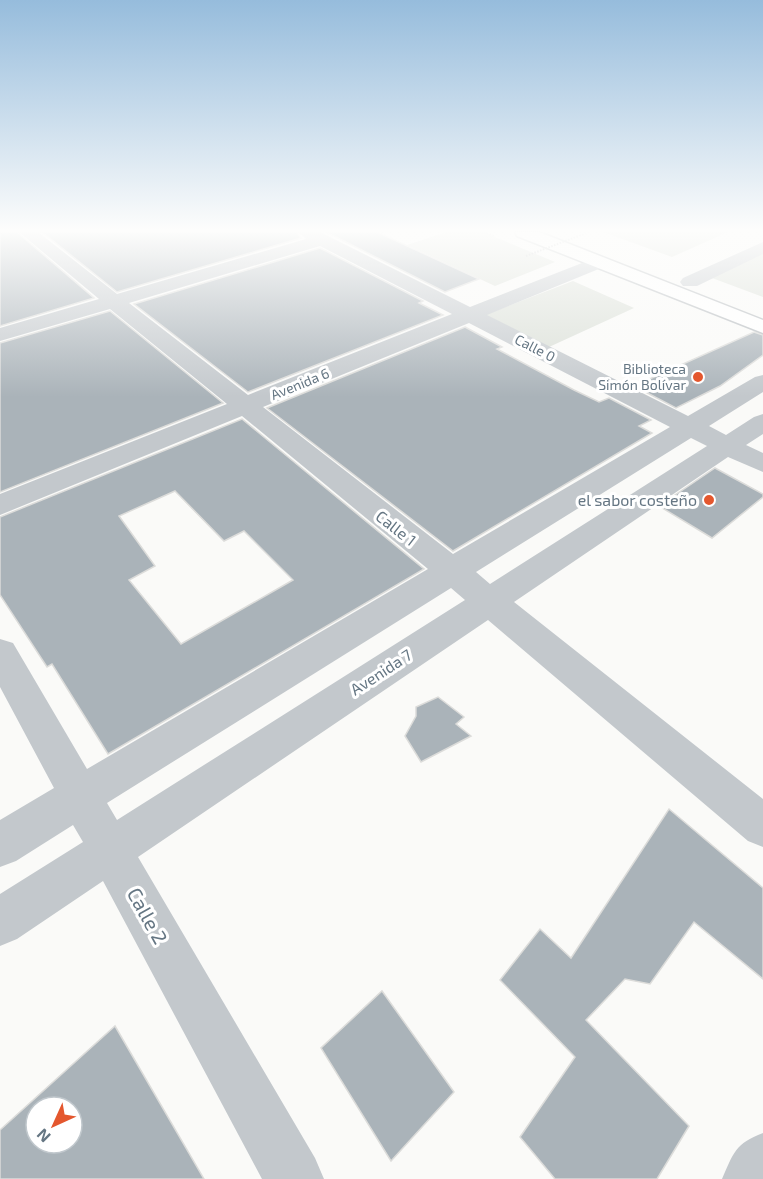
<svg xmlns="http://www.w3.org/2000/svg" width="763" height="1179" viewBox="0 0 763 1179" font-family="'Exo 2',sans-serif">
<style>
.green{fill:#dadfd7}
.building{fill:#aab3b9;stroke:#dcdcda;stroke-width:1.5;fill-rule:evenodd}
.lines{fill:none;stroke-linecap:round;stroke-linejoin:round}
.major-casing{stroke:#b5babe;stroke-width:3}
.path{stroke:#bbbfc2;stroke-width:2;stroke-dasharray:1.5 1.5;stroke-linecap:butt}
.minor{fill:#c3c8cc;fill-rule:evenodd}
.major{fill:#fff;fill-rule:evenodd}
.path-bridge{stroke:#bbbfc2;stroke-width:2;stroke-dasharray:1.5 1.5;stroke-linecap:butt}
.poi-dot{fill:#e4572e;stroke:#fff;stroke-width:2}
.labels{text-anchor:middle;stroke-width:6;stroke-linejoin:round;paint-order:stroke}
.far-street-label{font-size:14px;fill:#657683;stroke:#fff}
.far-poi-label{font-size:14px;fill:#657683;stroke:#fff;text-anchor:end}
.poi-label{font-size:16px;fill:#657683;stroke:#fff;text-anchor:end}
.street-label{font-size:16px;fill:#657683;stroke:#fff}
.near-street-label{font-size:20px;fill:#657683;stroke:#fff}
</style>
<rect width="100%" height="100%" fill="#fafaf8"/>
<g class="green">
<polygon points="446,232 483,232 555,262 495,286 407,245"/>
<polygon points="603,232 728,232 672,257"/>
<polygon points="763,249 763,297 704,275"/>
<polygon points="573,281 634,308 549,347 485,315"/>
</g>
<g class="building">
<polygon points="0,232 17,232 94,298 0,326"/>
<polygon points="42,232 296,232 301,238 117,292"/>
<polygon points="326,232 377,232 479,279 445,292"/>
<polygon points="320,248 423,301 419,303 443,315 248,392 134,304"/>
<polygon points="110,311 223,403 0,492 0,343"/>
<polygon points="465,327 502,347 497,349 574,390 599,402 609,398 651,420 639,426 652,433 453,551 267,408"/>
<polygon points="754,332 763,335 763,355 720,386 676,408 634,386"/>
<path d="M242,419L424,569L108,754L52,664L47,667L0,595V517ZM175,491L224,541L244,531L293,580L181,644L129,580L155,566L119,516Z"/>
<polygon points="715,468 763,494 763,497 712,538 659,506"/>
<polygon points="438,697 464,717 456,724 471,736 421,762 405,736 416,716 416,707"/>
<polygon points="669,809 763,888 763,979 694,922 650,984 625,979 586,1020 689,1126 657,1179 555,1179 520,1137 575,1057 500,980 540,929 571,958"/>
<polygon points="382,991 454,1092 391,1161 321,1048"/>
<path d="M115,1026L204,1179H0V1130ZM36,1107H72V1143H36Z"/>
</g>
<g class="lines">
<defs>
<polygon id="major" points="515,232 539,232 763,320 763,333 517,236"/>
</defs>
<use href="#major" class="major-casing"/>
<polyline class="path" points="484,232 494,236"/>
<g class="minor">
<path d="M19,232H38L117,294L306,239L298,232H320L470,307L600,256L606,258L609,262L606,266L487,315L688,416L755,377L763,375V392L709,426L726,435L754,417L763,414V434L746,445L763,453V472L728,457L514,602L763,799V847L748,841L488,620L138,857L315,1158L324,1179H262L103,881L17,939L0,946V894L83,842L73,825L16,861L0,867V820L54,788L0,687V639L13,643L87,769L428,569L242,416L0,515V494L227,404L110,309L0,341V328L99,299ZM320,246L452,314L248,395L129,303ZM469,323L670,427L453,554L263,407ZM691,438L707,446L490,584L476,572ZM451,588L465,600L117,820L107,803Z"/>
<polygon points="763,242 763,254 697,286 683,286 680,282 683,278"/>
<path d="M763,1133V1179H722C734,1152 735,1144 763,1133Z"/>
</g>
<use href="#major" class="major"/>
<polyline class="path-bridge" points="526,256 589,232"/>
</g>
<linearGradient id="sky" x2="0" y2="1"><stop stop-color="#96bcdc"/><stop offset="0.58" stop-color="#fdfdfc"/><stop offset="1" stop-color="#fdfdfc" stop-opacity="0"/></linearGradient>
<rect width="763" height="397" fill="url(#sky)"/>
<g class="poi-dot">
<circle cx="698" cy="377" r="6"/>
<circle cx="709" cy="500" r="6"/>
</g>
<g class="labels">
<g class="far-street-label">
<text transform="translate(535 348) rotate(27)" y="5">Calle 0</text>
<text transform="translate(300 384) rotate(-22)" y="5">Avenida 6</text>
</g>
<g class="far-poi-label">
<text x="686" y="374">Biblioteca<tspan x="686" dy="16">Simón Bolívar</tspan></text>
</g>
<g class="poi-label">
<text x="697" y="506">el sabor costeño</text>
</g>
<g class="street-label">
<text transform="translate(396 528) rotate(38)" y="6">Calle 1</text>
<text transform="translate(381 672) rotate(-33)" y="6">Avenida 7</text>
</g>
<g class="near-street-label">
<text transform="translate(147 916) rotate(61)" y="7">Calle 2</text>
</g>
</g>
<g transform="translate(54 1125) rotate(225)"><circle r="28" fill="#ffffff" stroke="#c1c8cd" stroke-width="1.5"/>
<path d="M0-4.5L10 22L0 15L-10 22Z" fill="#e4572e"/>
<text y="-9" font-size="16" font-weight="bold" text-anchor="middle" fill="#657683">N</text>
</g>
</svg>
